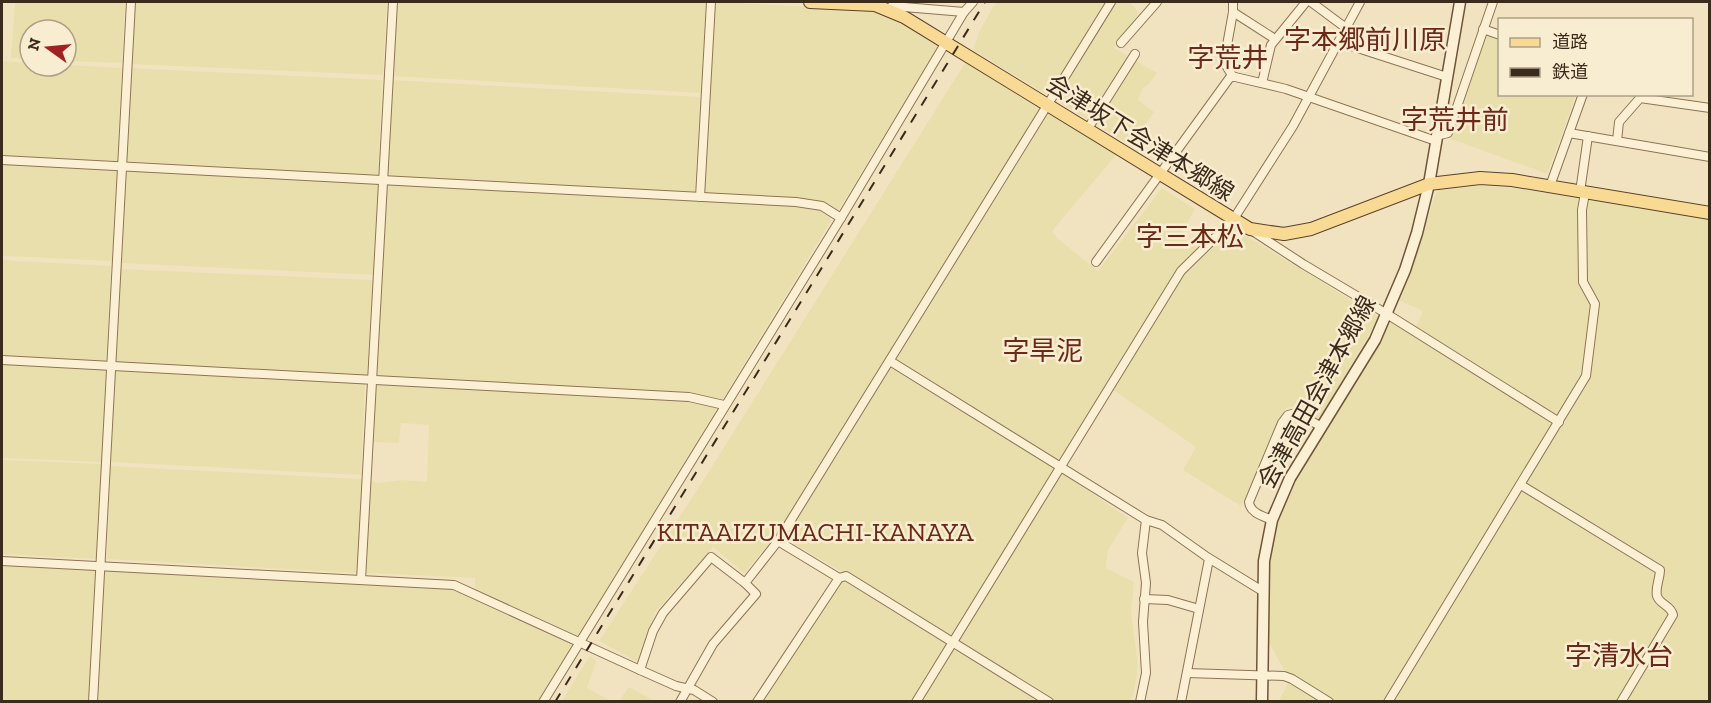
<svg xmlns="http://www.w3.org/2000/svg" width="1711" height="703" viewBox="0 0 1711 703" font-family="'Zilla Slab','Noto Sans JP',serif">
<style>
.farmland{fill:#e9dfad}
.lines{fill:none;stroke-linecap:round;stroke-linejoin:round}
.street-casing{stroke:#8d7456;stroke-width:10}
.secondary-casing{stroke:#6f5439;stroke-width:13}
.primary-casing{stroke:#5b412b;stroke-width:14}
.street{stroke:#fcf0d4;stroke-width:8}
.secondary{stroke:#fcf0d4;stroke-width:10}
.primary{stroke:#f9da94;stroke-width:12}
.rail{stroke:#3b2b1c;stroke-width:2;stroke-dasharray:10 10;stroke-linecap:butt}
.labels{text-anchor:middle;stroke-width:5;stroke-linejoin:round;paint-order:stroke}
.street-label{font-size:24px;fill:#3b2b1c;stroke:#f9edd1}
.quarter-label{font-size:27px;fill:#6c2917;stroke:#f9edd1}
</style>
<rect width="100%" height="100%" fill="#f2e3c0"/>
<g class="farmland">
<polygon points="15,2 125,2 122,63 66,61 66,30 30,30 30,59 11,58"/>
<polygon points="134,2 387,2 383,75 130,64"/>
<polygon points="394,2 706,2 701,93 391,76"/>
<polygon points="714,2 872,10 894,18 939,46 837,212 818,200 705,194 702,189"/>
<polygon points="996,2 1130,2 1139,13 1114,48 1157,73 1149,84 1142,89 1138,100 1154,112 1130,145 973,50 979,32"/>
<polygon points="1487,34 1499,38 1500,94 1576,95 1547,174 1451,139"/>
<polygon points="2,61 30,63 30,66 66,65 122,68 117,161 2,155"/>
<polygon points="965,63 1117,154 1052,231 1057,238 1098,271 1162,188 1195,209 1180,236 1201,250 1233,228 1379,317 1319,421 1296,406 1286,408 1241,506 1183,470 1196,447 1109,387 1055,468 1128,518 1108,550 1106,568 1134,582 1131,611 1138,666 1134,693 1130,701 761,701 846,574 777,534 744,573 713,547 655,612 638,662 599,641 701,484"/>
<polygon points="130,68 382,80 378,176 125,161"/>
<polygon points="391,80 700,97 695,192 386,176"/>
<polygon points="2,163 117,170 112,261 2,256"/>
<polygon points="126,170 378,184 373,275 121,263"/>
<polygon points="388,183 813,206 830,217 831,221 579,635 574,636 475,590 475,578 367,573 364,569 370,480 377,483 402,480 427,482 429,425 401,423 399,443 373,442 371,437 385,184"/>
<polygon points="1479,186 1506,187 1592,199 1709,218 1709,701 1279,701 1292,675 1284,670 1266,637 1267,576 1275,523 1291,484 1391,322 1413,333 1423,311 1398,300 1409,276 1435,195 1439,190"/>
<polygon points="2,260 111,266 106,362 2,356"/>
<polygon points="121,269 373,280 367,375 116,362"/>
<polygon points="2,362 106,367 102,462 2,458"/>
<polygon points="115,369 365,382 361,475 111,462"/>
<polygon points="2,460 102,464 97,559 2,554"/>
<polygon points="110,466 362,479 357,573 107,559"/>
<polygon points="2,563 452,588 573,644 538,701 2,701"/>
<polygon points="590,656 596,661 587,688 611,701 562,701"/>
<polygon points="629,687 655,701 619,701"/>
</g>
<g class="lines">
<defs>
<g id="street">
<polyline points="1311,2 1346,28"/>
<polyline points="888,9 892,6 964,12"/>
<polyline points="1233,12 1275,39"/>
<polyline points="1483,29 1500,35"/>
<polyline points="1339,42 1447,77"/>
<polyline points="1121,43 1157,2"/>
<polyline points="1233,77 1224,62 1233,12 1233,2"/>
<polyline points="1262,83 1271,45 1306,2"/>
<polyline points="1087,130 1135,54"/>
<polyline points="1569,133 1710,157"/>
<polyline points="1436,136 1448,133 1493,2"/>
<polyline points="1617,141 1619,122 1640,98 1710,108"/>
<polyline points="2,160 796,202 822,206 841,218"/>
<polyline points="1550,186 1583,94"/>
<polyline points="1580,192 1588,136"/>
<polyline points="700,197 711,2"/>
<polyline points="1254,232 1303,264 1387,314 1559,422"/>
<polyline points="1096,262 1231,76 1286,89 1436,141"/>
<polyline points="2,360 689,397 724,405"/>
<polyline points="890,361 1146,520 1162,525 1207,557 1264,592"/>
<path d="M1521,485L1660,570C1660,578 1655,588 1657,596C1660,605 1671,605 1673,615L1621,702"/>
<path d="M1272,520C1263,516 1250,513 1249,502L1282,423L1288,415L1296,413L1322,427"/>
<polyline points="778,541 839,578"/>
<polyline points="2,561 454,585 640,670 653,631 663,613 711,557 745,583 778,541 1111,2"/>
<polyline points="361,580 393,2"/>
<polyline points="1144,599 1168,600 1199,609"/>
<polyline points="640,670 676,686 694,690 713,702"/>
<polyline points="1187,673 1284,676 1292,679 1329,702"/>
<polyline points="93,702 131,2"/>
<polyline points="543,702 841,218 964,12 973,2"/>
<polyline points="680,702 713,644 756,594 745,583"/>
<polyline points="757,702 839,578 846,576 1049,702"/>
<polyline points="916,702 1181,271 1233,220 1293,126 1360,2"/>
<polyline points="1140,702 1146,673 1143,622 1146,583 1142,553 1146,520"/>
<polyline points="1181,702 1209,559"/>
<polyline points="1388,702 1586,376 1595,304 1583,282 1582,210 1585,193"/>
</g>
<polyline id="secondary" points="1262,702 1264,561 1272,520 1290,478 1375,340 1405,270 1417,233 1429,184 1460,2"/>
<polyline id="primary" points="810,2 875,5 904,17 1250,229 1284,234 1311,229 1429,184 1480,178 1512,180 1710,213"/>
</defs>
<use href="#street" class="street-casing"/>
<use href="#secondary" class="secondary-casing"/>
<use href="#primary" class="primary-casing"/>
<use href="#street" class="street"/>
<use href="#secondary" class="secondary"/>
<use href="#primary" class="primary"/>
<polyline class="rail" points="555,702 985,2"/>
</g>
<g class="labels">
<g class="street-label">
<text transform="translate(1140 138) rotate(32)" y="8">会津坂下会津本郷線</text>
<text transform="translate(1317 392) rotate(-61)" y="8">会津高田会津本郷線</text>
</g>
<g class="quarter-label">
<text x="1365" y="49">字本郷前川原</text>
<text x="1228" y="67">字荒井</text>
<text x="1455" y="129">字荒井前</text>
<text x="1190" y="246">字三本松</text>
<text x="1043" y="360">字旱泥</text>
<text x="815" y="541">KITAAIZUMACHI-KANAYA</text>
<text x="1619" y="665">字清水台</text>
</g>
</g>
<rect width="1711" height="703" fill="none" stroke="#3b2b1c" stroke-width="6"/>
<rect x="1498" y="18" width="195" height="78" fill="#f9edd1" stroke="#ad9f89" stroke-width="1.5"/>
<rect x="1510" y="38" width="30" height="9" fill="#f9da94" stroke="#ad9f89" stroke-width="1.5"/>
<text x="1552" y="48" font-size="18" fill="#3b2b1c">道路</text>
<rect x="1510" y="68" width="30" height="9" fill="#3b2b1c" stroke="#ad9f89" stroke-width="1.5"/>
<text x="1552" y="78" font-size="18" fill="#3b2b1c">鉄道</text>
<g transform="translate(48 48) rotate(285)"><circle r="28" fill="#f9edd1" stroke="#ad9f89" stroke-width="1.5"/>
<path d="M0-4.5L10 22L0 15L-10 22Z" fill="#a22021"/>
<text y="-9" font-size="16" font-weight="bold" text-anchor="middle" fill="#3b2b1c">N</text>
</g>
</svg>
